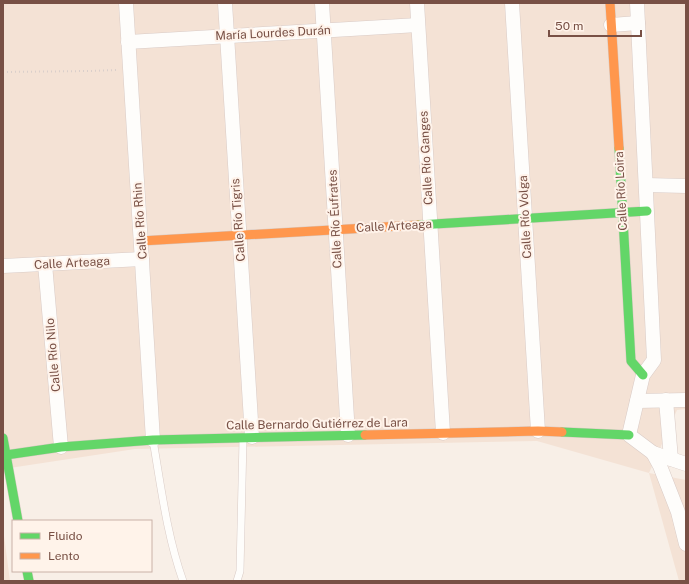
<svg xmlns="http://www.w3.org/2000/svg" width="689" height="584" viewBox="0 0 689 584" font-family="'Public Sans',sans-serif">
<style>
.residential{fill:#f4e2d5}
.lines{fill:none;stroke-linecap:round;stroke-linejoin:round}
.lane-casing{stroke:#d9cbc6;stroke-width:8}
.street-casing{stroke:#d9cbc6;stroke-width:15}
.fast-casing{stroke:#d8cac3;stroke-width:10}
.slow-casing{stroke:#d8cac3;stroke-width:10}
.path{stroke:#dacfcb;stroke-width:2;stroke-dasharray:1 3;stroke-linecap:butt}
.lane{stroke:#fefdfb;stroke-width:7}
.street{stroke:#fefdfb;stroke-width:14}
.fast{stroke:#63d668;stroke-width:9}
.slow{stroke:#ff974d;stroke-width:9}
.labels{text-anchor:middle;stroke-width:4;stroke-linejoin:round;paint-order:stroke}
.street-label{font-size:12px;fill:#785045;stroke:#fff3ea}
</style>
<rect width="100%" height="100%" fill="#f8efe7"/>
<g class="residential">
<polygon points="3,3 686,3 686,409 677,410 649,473 686,480 686,581 679,581 649,473 537,441 135,449 3,469"/>
<polygon points="3,528 10,581 3,581"/>
</g>
<g class="lines">
<defs>
<g id="lane">
<path d="M153,440C161,487 167,536 183,581"/>
<polyline points="237,581 240,571 243,439"/>
</g>
<g id="street">
<polyline points="126,3 153,440"/>
<polyline points="225,3 252,437"/>
<polyline points="322,3 348,435"/>
<polyline points="417,3 443,433"/>
<polyline points="512,3 538,431"/>
<polyline points="637,3 654,360 643,375 629,435 653,453 686,464"/>
<polyline points="611,25 638,23"/>
<polyline points="128,42 418,25"/>
<polyline points="646,185 686,186"/>
<polyline points="45,264 61,447"/>
<polyline points="3,266 142,259"/>
<polyline points="666,400 671,459"/>
<polyline points="637,401 686,400"/>
<polyline points="653,453 660,466 678,512 686,544"/>
</g>
<g id="fast">
<polyline points="619,148 631,361 643,375"/>
<polyline points="418,225 647,211"/>
<polyline points="562,432 629,435"/>
<polyline points="3,438 18,521"/>
<polyline points="6,455 61,447 153,440 365,435"/>
<polyline points="27,571 29,581"/>
</g>
<g id="slow">
<polyline points="610,3 619,148"/>
<polyline points="141,241 418,225"/>
<polyline points="365,435 538,431 562,432"/>
</g>
</defs>
<use href="#lane" class="lane-casing"/>
<use href="#street" class="street-casing"/>
<use href="#fast" class="fast-casing"/>
<use href="#slow" class="slow-casing"/>
<polyline class="path" points="3,72 89,71 117,70"/>
<use href="#lane" class="lane"/>
<use href="#street" class="street"/>
<use href="#fast" class="fast"/>
<use href="#slow" class="slow"/>
</g>
<g class="labels">
<g class="street-label">
<text transform="translate(273 33) rotate(-3)" y="4">María Lourdes Durán</text>
<text transform="translate(426 158) rotate(-93)" y="4">Calle Río Ganges</text>
<text transform="translate(621 191) rotate(-93)" y="4">Calle Río Loira</text>
<text transform="translate(525 217) rotate(-93)" y="4">Calle Río Volga</text>
<text transform="translate(335 219) rotate(-93)" y="4">Calle Río Éufrates</text>
<text transform="translate(238 220) rotate(-94)" y="4">Calle Río Tigris</text>
<text transform="translate(140 221) rotate(-94)" y="4">Calle Río Rhin</text>
<text transform="translate(394 226) rotate(-3)" y="4">Calle Arteaga</text>
<text transform="translate(72 263) rotate(-3)" y="4">Calle Arteaga</text>
<text transform="translate(53 355) rotate(-95)" y="4">Calle Río Nilo</text>
<text transform="translate(317 424) rotate(-1)" y="4">Calle Bernardo Gutiérrez de Lara</text>
</g>
</g>
<rect width="689" height="584" fill="none" stroke="#785045" stroke-width="8"/>
<rect x="12" y="520" width="140" height="52" fill="#fff3ea" stroke="#c9b2a8"/>
<rect x="20" y="533" width="20" height="6" fill="#63d668" stroke="#c9b2a8"/>
<text x="48" y="540" font-size="12" fill="#785045">Fluido</text>
<rect x="20" y="553" width="20" height="6" fill="#ff974d" stroke="#c9b2a8"/>
<text x="48" y="560" font-size="12" fill="#785045">Lento</text>
<path d="M549 30v6h92v-6" fill="none" stroke="#785045" stroke-width="2"/>
<text x="555" y="30" font-size="12" fill="#785045" stroke="#fff3ea" stroke-width="3" paint-order="stroke">50 m</text>
</svg>
